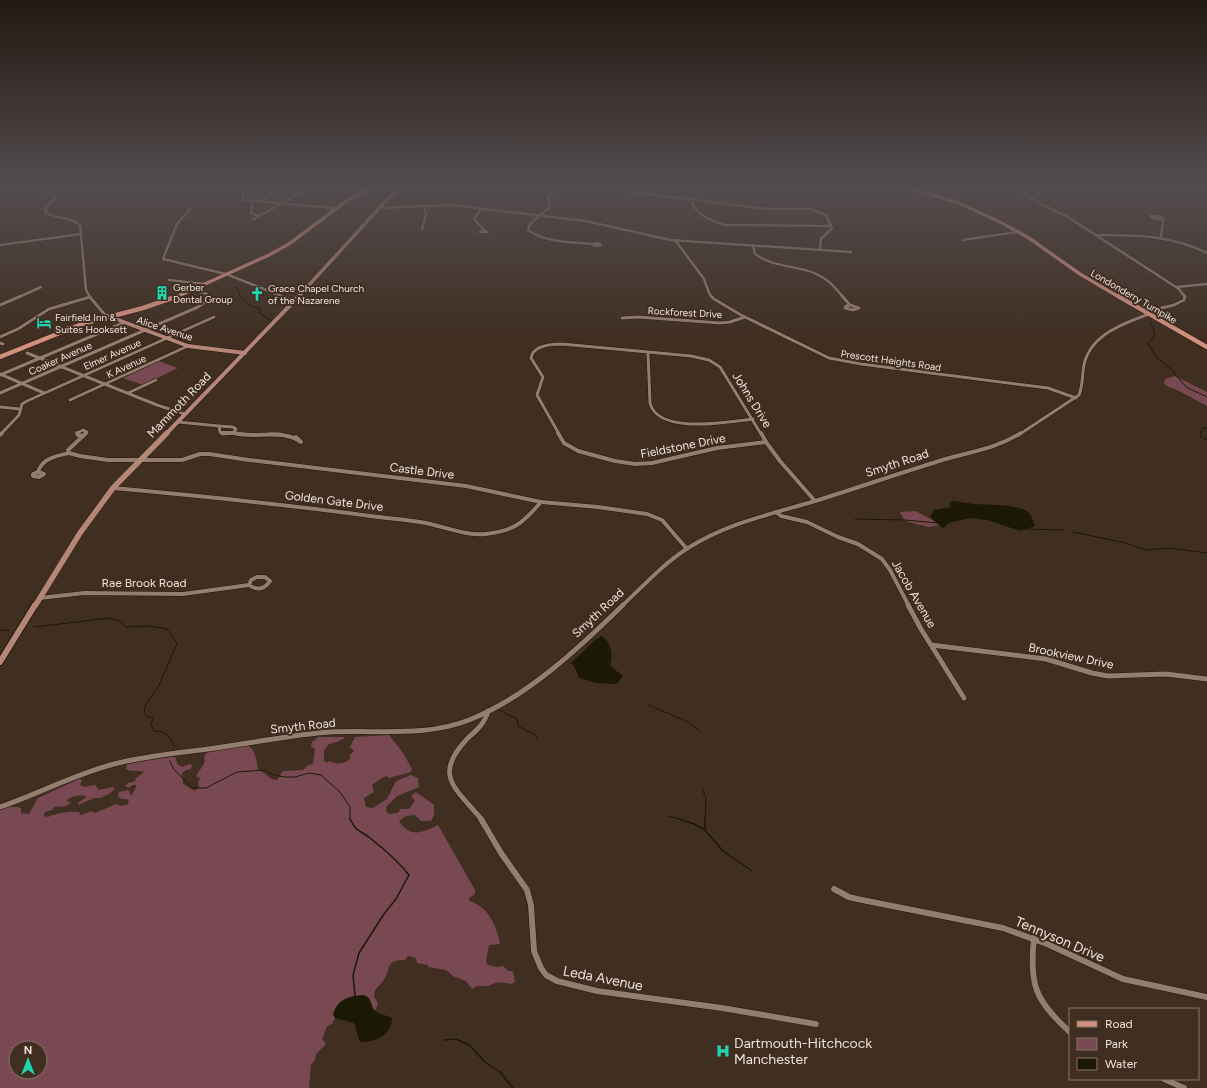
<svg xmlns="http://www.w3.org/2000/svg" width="1207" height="1088" viewBox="0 0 1207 1088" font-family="Figtree,sans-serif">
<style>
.green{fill:#784952;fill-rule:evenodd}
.water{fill:#1b1903}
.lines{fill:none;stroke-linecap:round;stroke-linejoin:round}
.stream-far1{stroke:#1b1903;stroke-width:1}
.stream{stroke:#1b1903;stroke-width:1.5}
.street-far4-casing{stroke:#26150a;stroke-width:3}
.street-far3-casing{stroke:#26150a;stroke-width:4}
.street-far2-casing{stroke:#26150a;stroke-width:5}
.street-far1-casing{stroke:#26150a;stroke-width:6}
.street-casing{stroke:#26150a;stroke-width:7}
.secondary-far3-casing{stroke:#26150a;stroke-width:4}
.secondary-far2-casing{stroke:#26150a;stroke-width:5}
.secondary-far1-casing{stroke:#26150a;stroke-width:6}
.secondary-casing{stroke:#26150a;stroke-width:8}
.primary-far1-casing{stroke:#26150a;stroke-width:4}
.primary-casing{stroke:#26150a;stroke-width:5.5}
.street-far4{stroke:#937d6f;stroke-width:2.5}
.street-far3{stroke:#937d6f;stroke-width:3}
.street-far2{stroke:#937d6f;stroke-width:4}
.street-far1{stroke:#937d6f;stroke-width:5}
.street{stroke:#937d6f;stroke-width:6}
.secondary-far3{stroke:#b38677;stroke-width:3.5}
.secondary-far2{stroke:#b38677;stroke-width:4}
.secondary-far1{stroke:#b38677;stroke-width:5.5}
.secondary{stroke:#b38677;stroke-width:6}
.primary-far1{stroke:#d3907f;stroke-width:3.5}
.primary{stroke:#d3907f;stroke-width:4.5}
.labels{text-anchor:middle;stroke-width:4;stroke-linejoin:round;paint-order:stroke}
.far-poi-label{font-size:10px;fill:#efe3db;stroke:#402e21;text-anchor:start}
.far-street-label{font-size:10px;fill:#efe3db;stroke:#402e21}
.street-label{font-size:12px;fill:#efe3db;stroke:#402e21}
.near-street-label{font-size:14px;fill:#efe3db;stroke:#402e21}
.near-poi-label{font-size:14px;fill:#efe3db;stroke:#402e21;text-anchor:start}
</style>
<rect width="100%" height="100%" fill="#402e21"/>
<g class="green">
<polygon points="159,361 178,368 143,385 123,378"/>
<path d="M1175,376L1207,392V406C1198,401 1190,397 1181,392C1175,388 1169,389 1164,383L1165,379Z"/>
<path d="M916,511C924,516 931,518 939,525L929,527L905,521L900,512Z"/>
<path d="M389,735L403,753L412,769L411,772L389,778L386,776C381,778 377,782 372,785L374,792L364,798L366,807L373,808L387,799L396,781L411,775L418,778L419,787L397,796L386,807L387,813L391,814L399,812L400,809H409L415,801L411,796L416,792L434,805V815L431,821H421L415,815L406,816L399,821C410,838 422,833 438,825L475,890V894L469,898V901C488,906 497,926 500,944L489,945L486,960L487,965L497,967L503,966L508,971H513L515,982L511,984L498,982L488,986H477L472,989L466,981L453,976L446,970L428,967V965L417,963L416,958L408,956L405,960C385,959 391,970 383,981C378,988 374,988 374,997L378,1003L375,1011L373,1009L341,1001C336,1006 335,1010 334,1017L335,1018L332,1024L327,1026L322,1039L326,1044L316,1054L315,1060L311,1064L309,1088H0V810C7,808 13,805 21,808V813L29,814L38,798L79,779L82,780L80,785L84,787L95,785L99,790L113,787L115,789L109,794L100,798H94L78,805V803L87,797C80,794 74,796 68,799L67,801L71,803C65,808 61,806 54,807L52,810L45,812L44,816L48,817C55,813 72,811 80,812L79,814L81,815L92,811L95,813L116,804L121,806L127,805L129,802L127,799H121L118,796L119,792L128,790L130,792L129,794L132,795L137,785H132L129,788L125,786L128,783L136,781L135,779L144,772C138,770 131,772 126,769L127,764L170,757H175L178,765L182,767L190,764L192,766L191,769L186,770L182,773L183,784L195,791L199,787L198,783L200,778L196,776L205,762L204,757L206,753L247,745C256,750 256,760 258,769L272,779L277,780L283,771L303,770L308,765L313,764L315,749L311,746L312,742L318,737H344L345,738L337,742L329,744L324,751V761L327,763L329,761C337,765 344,764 350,759V755L354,751L350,747L355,737ZM16,1048H40V1072H16Z"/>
</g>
<g class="water">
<path d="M953,501C960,502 967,503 975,504C987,505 1018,504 1028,512C1032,516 1033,520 1035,526L1020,531L987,520L970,518L949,523L943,528L930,517L934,510L951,507L949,503Z"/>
<path d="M602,636C612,644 613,655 610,666L623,676L617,684L596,683L579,678L575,668L571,663L595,640Z"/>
<path d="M363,995C373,998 370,1005 375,1011C380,1015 386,1015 392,1018C391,1036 376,1042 360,1042L354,1023L335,1018L333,1014C338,999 349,996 363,995Z"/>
</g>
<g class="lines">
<g class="stream-far1">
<path d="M235,287H237C240,300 247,306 260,309L259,313L272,321"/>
<path d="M1150,321C1154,332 1158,335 1148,343L1156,357L1171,369L1186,387L1207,397"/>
<polyline points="1207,428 1202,428 1200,436 1207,440"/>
<polyline points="855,519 905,520 938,523"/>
<polyline points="1025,529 1064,530"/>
<polyline points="1073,532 1126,543 1146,550 1170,548 1207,553"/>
<path d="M34,627L110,618L119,621L126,627L148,626L167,629L177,644L159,685L145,706L144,713L147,717L153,718L151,725L154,731C165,731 171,736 174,747"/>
<polyline points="0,630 9,630"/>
<polyline points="649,705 688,722 700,731"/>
<polyline points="488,706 490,707"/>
<polyline points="497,709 517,719 518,726 536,735 538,740"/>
<polyline points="170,761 173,768 192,788 206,788 237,772 265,770 274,775 285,777 295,777 309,773 321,775 340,792 350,807 350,820"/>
<polyline points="702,788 706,799 705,820"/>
<polyline points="668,816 683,820"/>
</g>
<g class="stream">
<path d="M350,819C357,833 360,830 370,838C384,849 398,861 409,875L396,899L384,914L359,953L353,975L355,996"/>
<polyline points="679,819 694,824 705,830 723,851 752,871"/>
<polyline points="705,829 705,819"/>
<polyline points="444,1040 456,1039 469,1045 485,1062 500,1072 513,1088"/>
</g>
<defs>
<g id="street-far4">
<path d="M37,186L55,196L54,200L46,207V213C57,219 70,217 80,225L86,290L90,297"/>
<path d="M556,186L548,198L550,207L530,224L528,230C546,243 571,242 592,244"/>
<polyline points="582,186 768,209 811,209 826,215 832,228 821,239 820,250"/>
<polyline points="707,186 717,186"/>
<polyline points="1014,186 1041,204 1068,217 1179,289 1185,297"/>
<polyline points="302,191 248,188 244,190 242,200 335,208"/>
<path d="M695,199L692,203C698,216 713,221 725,225L831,226"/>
<polyline points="253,202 251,213 259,216"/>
<polyline points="262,202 277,188"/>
<polyline points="191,208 177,224 163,259 226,274 284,297"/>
<polyline points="380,208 451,205 586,221 670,240 851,252"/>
<polyline points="482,208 474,219 484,230"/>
<polygon points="1150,216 1158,216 1163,218 1163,220 1152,218"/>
<polyline points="253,220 302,191"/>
<polyline points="422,229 426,215 424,205"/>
<polygon points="484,230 488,232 480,232"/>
<path d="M1097,235C1137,235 1170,235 1207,253"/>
<polyline points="1161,236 1163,220"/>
<polyline points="675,240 704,279 709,293 712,297"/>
<polyline points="963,240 1017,232"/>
<polygon points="598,243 601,245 595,246 592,244"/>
<polyline points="0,245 81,234"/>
<path d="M753,246L755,254C777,270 805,264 825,279C832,283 837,290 843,297"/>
<polyline points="169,280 205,284"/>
<polyline points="1176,287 1207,284"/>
<polyline points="192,290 207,294 207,297"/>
<polyline points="19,297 41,287"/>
</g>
<g id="street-far3">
<polyline points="89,296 105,315"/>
<polyline points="281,296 295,301"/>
<polyline points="711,296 714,299 741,315 829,358 861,364 1048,388 1076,398"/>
<polyline points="842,296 850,305"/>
<polyline points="0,305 21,296"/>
<polygon points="850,305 859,308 853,310 845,308 846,306"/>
<polyline points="1145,312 1174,305 1184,300 1185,296"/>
<polyline points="622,318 638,317 720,323 730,322 745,317"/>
<polyline points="0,337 18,329 49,309 90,297"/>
<polyline points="0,343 3,344"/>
<polyline points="27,353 157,405 185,414"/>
<path d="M648,353L650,403C658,435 729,422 753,419"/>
<polyline points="0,374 44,393"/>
<polyline points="0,375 123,323"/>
<polyline points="0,393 198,307 206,301 207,296"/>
<polyline points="128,393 156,380"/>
<polyline points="70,400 188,346"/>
<polyline points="0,407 20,409"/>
<polyline points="178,422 219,426"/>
<polygon points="219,426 233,427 236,429 233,433 223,434 220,432"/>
<polyline points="233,433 238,434"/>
<polyline points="1,434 19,415 22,404 27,401 214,317"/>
<polyline points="78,434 77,433 83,430 87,432 85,434"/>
<polyline points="269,434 281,434"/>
<path d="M559,434L537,395L543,377L531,358C533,345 552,344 562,344L691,356L709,360L720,367L761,434"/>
<path d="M1020,434L1079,395C1083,385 1082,375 1084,365C1090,335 1124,323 1149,314"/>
</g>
<g id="street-far2">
<polyline points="77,433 78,435 83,436"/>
<polyline points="222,433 232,433"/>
<path d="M234,433C256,439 281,428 301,442L296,437"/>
<polyline points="558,433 564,443 578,451 615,461 635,464 652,463 717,448 766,442"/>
<polyline points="761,433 766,442"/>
<polyline points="0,435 2,433"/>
<polyline points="83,436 68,450 69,453 80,456 108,460 182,460 200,454 209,454 249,460 466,486 541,502 598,507 647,514 662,520 687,549"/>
<polyline points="83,436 86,433"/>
<polyline points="766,442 780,461 815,501"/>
<polygon points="38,472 44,474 39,477 33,476 33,474"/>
<path d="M38,472C42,458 57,456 69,453"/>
<path d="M113,488C202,496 290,505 378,517C394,519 410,520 426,523C445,527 466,536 486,534C514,531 523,523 541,502"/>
<polyline points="776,512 781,516 807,522 838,537 858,544 882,559 890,570 909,606"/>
<path d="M257,577H265L270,581C265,589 257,591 249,585L251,580Z"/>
<polyline points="40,598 84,593 183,594 249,585"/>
<path d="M622,606C643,586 663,564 688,548C730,522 769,515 815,501C854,489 894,475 933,463C965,452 992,451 1021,433"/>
</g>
<g id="street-far1">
<polyline points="908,605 921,629 964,698"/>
<polyline points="931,645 1046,659 1092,673 1108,676 1166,674 1207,679"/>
<path d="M0,807C38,794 75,774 114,764C144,756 177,753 208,749C244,744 281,737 318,733C369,728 421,739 469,720C526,698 580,647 623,605"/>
<path d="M482,820C457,789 431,776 468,738C477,730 485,723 488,711"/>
</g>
<g id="street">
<polyline points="481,819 501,853 527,890 531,905 534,951 541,968 546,975 557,981 597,991 722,1008 816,1024"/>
<polyline points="834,889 849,897 857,899 1003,928 1047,944 1123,979 1207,997"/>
<path d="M1034,938C1029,984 1035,1001 1070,1032"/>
<polyline points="1164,1079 1184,1088"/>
</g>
<polyline id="secondary-far3" points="298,297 383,204 402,186"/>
<g id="secondary-far2">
<polyline points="105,315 188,346 245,353"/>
<polyline points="166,434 299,296"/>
</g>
<polyline id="secondary-far1" points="35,606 80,533 113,488 167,433"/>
<polyline id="secondary" points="0,662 35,605"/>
<g id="primary-far1">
<polyline points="903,186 959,203 1002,223 1029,238 1080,274 1119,297"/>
<polyline points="176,297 269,255 289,244 345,202 375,186"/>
</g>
<g id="primary">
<polyline points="1118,296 1207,347"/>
<polyline points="0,357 82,324 143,308 178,296"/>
</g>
</defs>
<use href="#street-far4" class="street-far4-casing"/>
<use href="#street-far3" class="street-far3-casing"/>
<use href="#street-far2" class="street-far2-casing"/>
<use href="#street-far1" class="street-far1-casing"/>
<use href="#street" class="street-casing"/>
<use href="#secondary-far3" class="secondary-far3-casing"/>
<use href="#secondary-far2" class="secondary-far2-casing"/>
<use href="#secondary-far1" class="secondary-far1-casing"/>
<use href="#secondary" class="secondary-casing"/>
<use href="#primary-far1" class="primary-far1-casing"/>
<use href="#primary" class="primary-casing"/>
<use href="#street-far4" class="street-far4"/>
<use href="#street-far3" class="street-far3"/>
<use href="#street-far2" class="street-far2"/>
<use href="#street-far1" class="street-far1"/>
<use href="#street" class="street"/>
<use href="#secondary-far3" class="secondary-far3"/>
<use href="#secondary-far2" class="secondary-far2"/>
<use href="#secondary-far1" class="secondary-far1"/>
<use href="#secondary" class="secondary"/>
<use href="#primary-far1" class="primary-far1"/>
<use href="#primary" class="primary"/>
</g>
<linearGradient id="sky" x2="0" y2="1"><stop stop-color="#231912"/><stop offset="0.55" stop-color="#534c4e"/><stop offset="1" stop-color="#534c4e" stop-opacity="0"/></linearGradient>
<rect width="1207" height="338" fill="url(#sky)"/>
<defs>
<symbol id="building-bare" viewBox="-9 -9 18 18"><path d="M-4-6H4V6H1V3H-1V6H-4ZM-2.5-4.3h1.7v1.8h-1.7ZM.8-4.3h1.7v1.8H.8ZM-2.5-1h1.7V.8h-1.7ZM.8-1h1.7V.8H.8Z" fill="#1ed5b0" stroke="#402e21" stroke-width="2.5" paint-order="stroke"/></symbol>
<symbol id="church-bare" viewBox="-9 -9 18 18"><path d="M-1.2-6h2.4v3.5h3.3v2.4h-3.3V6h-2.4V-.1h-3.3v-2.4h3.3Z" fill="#1ed5b0" stroke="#402e21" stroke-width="2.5" paint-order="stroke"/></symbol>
<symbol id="hotel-bare" viewBox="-9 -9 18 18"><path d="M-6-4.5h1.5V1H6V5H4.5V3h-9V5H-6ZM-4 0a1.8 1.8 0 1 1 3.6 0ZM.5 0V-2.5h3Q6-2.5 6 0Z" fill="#1ed5b0" stroke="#402e21" stroke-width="2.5" paint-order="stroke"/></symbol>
<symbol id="hospital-bare" viewBox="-9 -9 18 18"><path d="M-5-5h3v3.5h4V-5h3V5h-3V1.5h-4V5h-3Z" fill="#1ed5b0" stroke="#402e21" stroke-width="2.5" paint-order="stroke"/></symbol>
</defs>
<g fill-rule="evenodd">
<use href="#building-bare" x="152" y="283" width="20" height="20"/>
<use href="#church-bare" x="247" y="284" width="20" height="20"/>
<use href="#hotel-bare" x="34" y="313" width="20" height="20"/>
<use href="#hospital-bare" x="713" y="1041" width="20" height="20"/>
</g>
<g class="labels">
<g class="far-poi-label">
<text x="173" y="291">Gerber<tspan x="173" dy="12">Dental Group</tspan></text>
<text x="268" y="292">Grace Chapel Church<tspan x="268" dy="12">of the Nazarene</tspan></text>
<text x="55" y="321">Fairfield Inn &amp;<tspan x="55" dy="12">Suites Hooksett</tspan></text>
</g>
<g class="far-street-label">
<text transform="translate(1134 296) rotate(30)" y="4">Londonderry Turnpike</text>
<text transform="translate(685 312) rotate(3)" y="4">Rockforest Drive</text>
<text transform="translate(165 328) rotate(18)" y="4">Alice Avenue</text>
<text transform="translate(112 354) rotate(-24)" y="4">Elmer Avenue</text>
<text transform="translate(60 358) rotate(-24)" y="4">Coaker Avenue</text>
<text transform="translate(891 360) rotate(8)" y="4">Prescott Heights Road</text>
<text transform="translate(126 366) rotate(-25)" y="4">K Avenue</text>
</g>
<g class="street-label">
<text transform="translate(752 400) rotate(58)" y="4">Johns Drive</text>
<text transform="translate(179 405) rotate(-46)" y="4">Mammoth Road</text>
<text transform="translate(683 446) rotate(-11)" y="4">Fieldstone Drive</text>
<text transform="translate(897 463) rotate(-18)" y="4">Smyth Road</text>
<text transform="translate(422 471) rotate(7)" y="4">Castle Drive</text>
<text transform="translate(334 501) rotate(7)" y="4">Golden Gate Drive</text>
<text x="144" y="587">Rae Brook Road</text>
<text transform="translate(914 594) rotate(60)" y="4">Jacob Avenue</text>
<text transform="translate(598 613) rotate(-43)" y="4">Smyth Road</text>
<text transform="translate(1071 656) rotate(12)" y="4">Brookview Drive</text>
<text transform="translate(303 726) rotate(-6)" y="4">Smyth Road</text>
</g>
<g class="near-street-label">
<text transform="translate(1060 939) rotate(23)" y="5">Tennyson Drive</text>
<text transform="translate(603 978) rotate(11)" y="5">Leda Avenue</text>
</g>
<g class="near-poi-label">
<text x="734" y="1048">Dartmouth-Hitchcock<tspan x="734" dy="16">Manchester</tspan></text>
</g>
</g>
<rect x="1069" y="1008" width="130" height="72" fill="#402e21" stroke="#86766b"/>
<rect x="1077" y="1021" width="20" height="6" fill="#d3907f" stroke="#86766b"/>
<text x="1105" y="1028" font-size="12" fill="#efe3db">Road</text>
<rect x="1077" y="1038" width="20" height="12" fill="#784952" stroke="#86766b"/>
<text x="1105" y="1048" font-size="12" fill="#efe3db">Park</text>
<rect x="1077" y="1058" width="20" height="12" fill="#1b1903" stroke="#86766b"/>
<text x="1105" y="1068" font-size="12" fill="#efe3db">Water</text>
<g transform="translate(28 1060)"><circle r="19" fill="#402e21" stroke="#86766b"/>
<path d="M0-3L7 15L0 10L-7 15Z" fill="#1ed5b0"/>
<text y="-6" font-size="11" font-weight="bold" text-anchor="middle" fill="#efe3db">N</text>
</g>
</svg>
